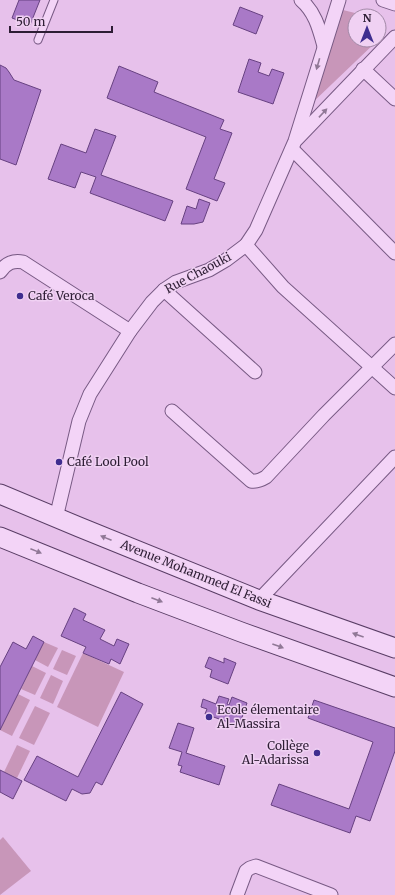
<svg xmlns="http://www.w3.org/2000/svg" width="395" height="895" viewBox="0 0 395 895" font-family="Merriweather,serif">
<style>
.green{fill:#c896b9}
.building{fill:#a979c7;stroke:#674181}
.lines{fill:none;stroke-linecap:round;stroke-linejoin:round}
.lane-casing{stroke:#785a84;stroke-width:9}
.street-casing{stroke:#785a84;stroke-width:15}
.secondary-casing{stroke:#593d65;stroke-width:21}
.lane{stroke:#f3d4f7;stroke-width:7}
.street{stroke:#f3d4f7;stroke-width:13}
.secondary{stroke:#f3d4f7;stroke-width:19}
.oneway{fill:#907896}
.poi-dot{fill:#3f2d8f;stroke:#f0d1f3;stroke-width:1.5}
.labels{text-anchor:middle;stroke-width:3;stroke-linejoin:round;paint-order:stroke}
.street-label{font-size:12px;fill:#2d1d34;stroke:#f0d1f3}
.poi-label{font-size:12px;fill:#2d1d34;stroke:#f0d1f3;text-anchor:start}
</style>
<rect width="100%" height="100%" fill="#e7c1eb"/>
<g class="green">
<polygon points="343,10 367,16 355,16 355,40 378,40 310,105"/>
<polygon points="44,642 58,648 48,667 35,660"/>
<polygon points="62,650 76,656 67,675 53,669"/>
<polygon points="83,653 124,672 98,727 57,707"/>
<polygon points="32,666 46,673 35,695 21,689"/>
<polygon points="51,675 63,681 53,704 40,698"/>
<polygon points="18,694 30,700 12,736 0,730"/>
<polygon points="35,706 50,713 34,745 19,738"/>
<polygon points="17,745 30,751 17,778 4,772"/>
<polygon points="3,837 31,871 0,895 0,840"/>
</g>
<g class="building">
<polygon points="19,0 40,0 30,25 12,18"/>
<polygon points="240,7 263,16 256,34 233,25"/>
<polygon points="249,59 261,63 258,72 269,76 272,69 284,73 273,104 238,92"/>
<polygon points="0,65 6,68 9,72 14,80 41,90 16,165 0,159"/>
<polygon points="119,66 158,82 154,92 224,120 220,129 232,133 214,179 225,183 217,201 186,189 206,137 107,98"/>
<polygon points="95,129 116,136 101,175 173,201 165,221 90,193 96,177 81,172 75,188 48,179 61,144 86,153"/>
<polygon points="199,199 210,203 203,222 194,224 181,224 187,206 196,209"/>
<polygon points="74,608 86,614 83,620 105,630 100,639 114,646 117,639 129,644 120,664 111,659 109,664 83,653 86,647 61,636"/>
<polygon points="33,636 44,642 0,730 0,667 13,642 26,649"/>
<polygon points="209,657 224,663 224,658 236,663 228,684 210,677 212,670 205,667"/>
<polygon points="121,692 143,704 102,785 96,782 90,793 82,794 72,789 66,801 24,780 37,756 78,777"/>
<polygon points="219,696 229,699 227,704 229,705 232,697 247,703 239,726 205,714 207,709 201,707 203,699 216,704"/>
<polygon points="314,700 395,728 395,751 370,821 356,816 350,833 271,805 279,784 349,809 373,742 308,718"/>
<polygon points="178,723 194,728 186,753 225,766 219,785 180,772 182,766 178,765 182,752 169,748"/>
<polygon points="0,770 22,781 13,799 0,792"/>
</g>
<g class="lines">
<defs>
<polyline id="lane" points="38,40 54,0"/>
<g id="street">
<path d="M301,0C315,12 319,28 324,46"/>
<polyline points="383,0 395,4"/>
<polyline points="363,69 395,99"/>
<polyline points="297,139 395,37"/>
<polyline points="292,149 395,253"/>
<polyline points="246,245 283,287 395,388"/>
<path d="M0,272C6,263 13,260 23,262L130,331"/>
<polyline points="164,290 255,372"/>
<path d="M172,411L251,481C257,482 261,480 266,477L324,415L395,344"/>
<polyline points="56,518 79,421 90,394 130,331 152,302 164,290 176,282 209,270 226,260 246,245 256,230 295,141 339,0"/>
<polyline points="259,600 395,457"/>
<polyline points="237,895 246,871 250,868 256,866 331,895"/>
</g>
<g id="secondary">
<polyline points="0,494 79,527 259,600 395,648"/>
<polyline points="0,537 138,593 241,632 395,687"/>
</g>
</defs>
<use href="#lane" class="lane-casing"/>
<use href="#street" class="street-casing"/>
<use href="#secondary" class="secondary-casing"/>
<use href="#lane" class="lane"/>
<use href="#street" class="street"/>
<use href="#secondary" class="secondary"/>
</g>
<defs><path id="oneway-solid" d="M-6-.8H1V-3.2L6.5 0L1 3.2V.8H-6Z"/></defs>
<g class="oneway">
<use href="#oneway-solid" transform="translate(318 64) rotate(106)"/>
<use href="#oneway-solid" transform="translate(323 113) rotate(-47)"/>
<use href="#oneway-solid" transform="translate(106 538) rotate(-158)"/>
<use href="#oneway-solid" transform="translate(36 551) rotate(22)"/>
<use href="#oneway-solid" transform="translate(157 600) rotate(21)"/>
<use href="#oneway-solid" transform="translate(358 635) rotate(-160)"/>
<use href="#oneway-solid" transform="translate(278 646) rotate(20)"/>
</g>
<g class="poi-dot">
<circle cx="20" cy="296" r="4"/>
<circle cx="59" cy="462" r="4"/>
<circle cx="209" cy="717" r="4"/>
<circle cx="317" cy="753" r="4"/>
</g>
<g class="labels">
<g class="street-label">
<text transform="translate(198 273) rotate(-28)" y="4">Rue Chaouki</text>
<text transform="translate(196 574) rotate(22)" y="4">Avenue Mohammed El Fassi</text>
</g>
<g class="poi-label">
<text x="28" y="300">Café Veroca</text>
<text x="67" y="466">Café Lool Pool</text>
<text x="217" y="714">Ecole élementaire<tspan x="217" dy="14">Al-Massira</tspan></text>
<text x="309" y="750" text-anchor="end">Collège<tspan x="309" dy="14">Al-Adarissa</tspan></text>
</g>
</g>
<g transform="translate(367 28)"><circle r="19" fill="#f0d1f3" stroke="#a289a7"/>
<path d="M0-3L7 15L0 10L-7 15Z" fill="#3f2d8f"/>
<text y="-6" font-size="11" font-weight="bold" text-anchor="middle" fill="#2d1d34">N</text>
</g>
<path d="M10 26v6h102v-6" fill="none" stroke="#2d1d34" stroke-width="2"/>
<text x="16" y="26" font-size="12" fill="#2d1d34" stroke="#f0d1f3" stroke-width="3" paint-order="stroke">50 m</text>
</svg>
